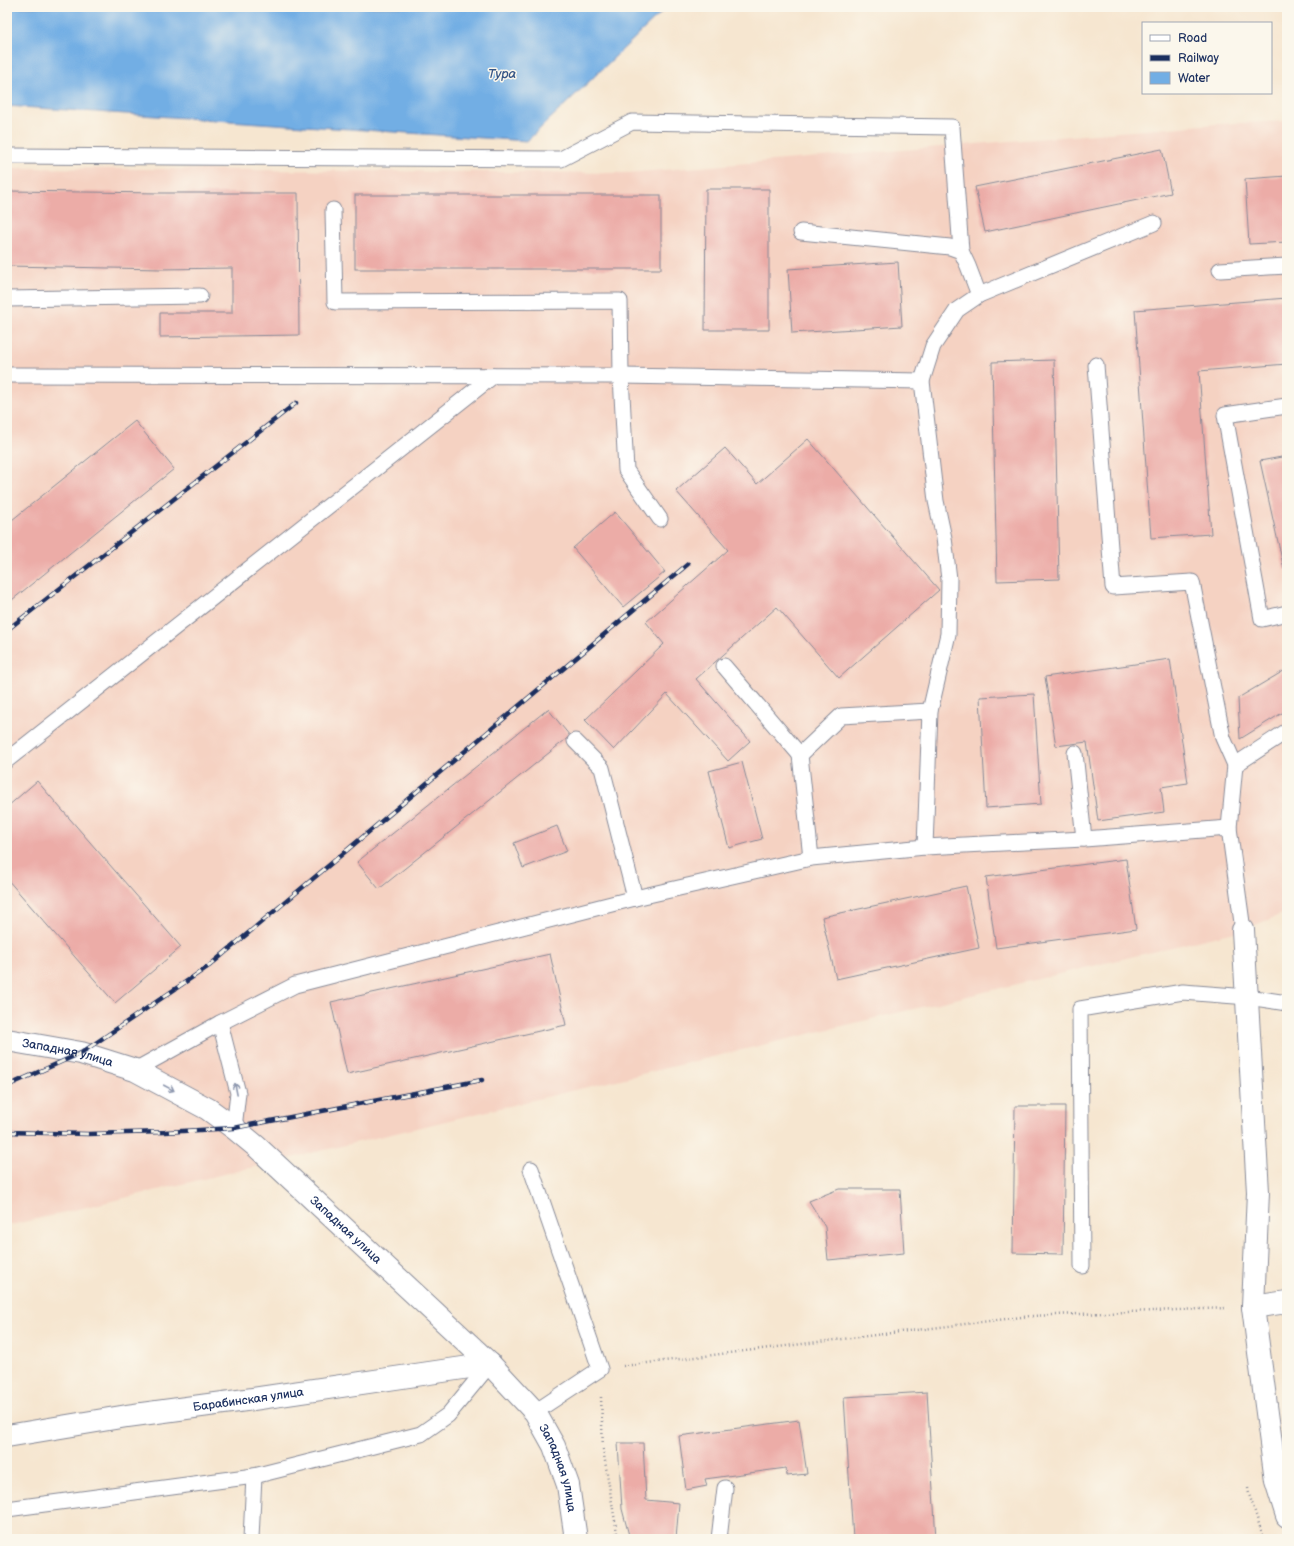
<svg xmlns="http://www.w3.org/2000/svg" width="1294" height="1546" viewBox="0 0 1294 1546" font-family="'Balsamiq Sans',sans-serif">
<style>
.built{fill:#f5d2c2}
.water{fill:#72aee4;stroke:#466ea1}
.building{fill:#ecaca7}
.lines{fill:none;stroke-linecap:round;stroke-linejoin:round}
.service-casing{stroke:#888a97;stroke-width:17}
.minor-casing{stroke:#888a97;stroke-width:24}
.path{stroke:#888a97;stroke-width:2.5;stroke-dasharray:1 3;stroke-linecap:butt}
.service{stroke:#fff;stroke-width:15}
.minor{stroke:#fff;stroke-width:22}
.rail-casing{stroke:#1b2f5e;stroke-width:4.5}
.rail{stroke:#fbf7ec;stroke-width:3;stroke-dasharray:9;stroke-linecap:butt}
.oneway{stroke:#8d97ae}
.labels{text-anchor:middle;stroke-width:3;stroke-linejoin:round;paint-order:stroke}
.street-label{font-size:12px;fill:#1b2f5e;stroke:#fbf7ec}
.water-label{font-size:13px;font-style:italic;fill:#355586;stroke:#fbf7ec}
</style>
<rect width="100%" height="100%" fill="#fbf7ec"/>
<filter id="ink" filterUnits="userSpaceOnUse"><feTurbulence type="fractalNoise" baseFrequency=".025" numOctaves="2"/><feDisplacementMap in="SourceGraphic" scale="8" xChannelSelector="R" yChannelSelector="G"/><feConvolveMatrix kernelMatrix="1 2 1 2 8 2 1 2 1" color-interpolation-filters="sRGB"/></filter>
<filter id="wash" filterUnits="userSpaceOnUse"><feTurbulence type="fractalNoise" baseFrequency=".012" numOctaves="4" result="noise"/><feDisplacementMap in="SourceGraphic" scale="16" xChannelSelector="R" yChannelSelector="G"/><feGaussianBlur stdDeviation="0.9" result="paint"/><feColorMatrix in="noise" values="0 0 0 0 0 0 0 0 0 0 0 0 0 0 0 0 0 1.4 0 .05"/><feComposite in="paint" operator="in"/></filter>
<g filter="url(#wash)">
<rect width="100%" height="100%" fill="#f6e6d0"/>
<polygon class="built" points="1287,121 1287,912 1243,930 7,1226 7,168 627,173 1217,124"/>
<polygon class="water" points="7,7 667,7 527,141 7,106"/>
<g id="blocks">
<g class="building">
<polygon points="1162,149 1171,193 985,232 975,187"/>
<polygon points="1287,176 1287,242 1249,244 1245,179"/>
<polygon points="706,189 769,189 769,330 705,330"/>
<polygon points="7,191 160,193 298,193 299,335 160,337 160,313 232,313 232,268 161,269 7,266"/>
<rect x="355" y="195" width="306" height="74"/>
<polygon points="898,262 902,326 792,333 788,269"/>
<polygon points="1287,298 1287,364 1199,371 1211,534 1151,538 1135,310"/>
<polygon points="1054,360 1059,579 997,581 992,362"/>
<polygon points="135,421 174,469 7,604 7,524"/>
<polygon points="808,439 939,590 839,678 777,607 696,679 750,741 728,761 667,694 614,750 585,720 664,644 646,622 728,550 676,491 725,448 757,484"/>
<polygon points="1287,456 1287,568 1284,569 1260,461"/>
<polygon points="615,512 665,572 623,607 573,548"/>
<polygon points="1170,659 1188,783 1161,787 1164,812 1098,821 1087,742 1056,746 1045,677"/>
<polygon points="1287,669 1287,710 1240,739 1238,698"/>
<polygon points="1034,694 1041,804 986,808 980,697"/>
<polygon points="548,709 570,736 379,889 357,862"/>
<polygon points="742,762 762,839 729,848 709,771"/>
<polygon points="37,781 181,947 115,1003 7,879 7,807"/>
<polygon points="557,826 567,851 523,868 514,843"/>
<polygon points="1126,859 1136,929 996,948 986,877"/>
<polygon points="966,886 979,948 836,979 822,917"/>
<polygon points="550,954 566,1025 347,1074 331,1002"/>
<polygon points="1015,1106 1065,1106 1063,1254 1013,1253"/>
<polygon points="839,1189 900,1189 904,1253 828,1260 825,1227 809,1201"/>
<polygon points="927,1392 936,1539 853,1539 844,1397"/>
<polygon points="799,1420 807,1474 787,1476 786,1468 705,1479 707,1486 686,1490 679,1436"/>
<polygon points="618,1443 643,1443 646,1500 679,1503 676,1539 630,1539 622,1509"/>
</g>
</g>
</g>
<g filter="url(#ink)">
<use href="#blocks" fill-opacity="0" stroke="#888a97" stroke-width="1"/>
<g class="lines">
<defs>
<g id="service">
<polyline points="7,156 561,159 632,122 952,127 961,251"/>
<polyline points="333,210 335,302 620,301 621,376 626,470 660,519"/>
<polyline points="801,232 950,247 961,251 968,266 979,295"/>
<polyline points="1220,270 1287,266"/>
<polyline points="7,299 200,296"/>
<polyline points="1096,365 1113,587 1192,582 1223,738 1235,765"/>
<polyline points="7,375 621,376 922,381"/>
<polyline points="1287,406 1225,415 1262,619 1287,613"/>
<polyline points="724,666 800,755"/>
<polyline points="575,741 602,768 635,898"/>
<polyline points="1075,753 1084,839"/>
<polyline points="7,760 493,376"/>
<polyline points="1229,828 1235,765 1287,731"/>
<polyline points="925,847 1084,839 1229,828 1243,930"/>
<polyline points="811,858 800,755 841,716 930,711"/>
<polyline points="220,1023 238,1093 234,1128"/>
<polyline points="135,1070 220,1023 295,985 635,898 811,858 925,847 930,711 948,634 949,579 944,538 936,501 922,381 933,346 957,310 979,295 1154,223"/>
<polyline points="531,1169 600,1369 535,1412"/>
<polyline points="1082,1266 1080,1009 1183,992 1248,997 1287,1003"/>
<polyline points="7,1509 254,1476 421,1434 448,1415 490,1364"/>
<polyline points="251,1539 254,1476"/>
<polyline points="719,1539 725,1488"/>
</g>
<g id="minor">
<polyline points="1243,930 1258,1192 1253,1307 1276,1481 1287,1516"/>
<path id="s1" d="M7,1040L81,1053L135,1070L208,1109L234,1128L257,1147L490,1364L535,1412L554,1446L568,1485L576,1539"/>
<polyline points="1253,1307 1287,1302"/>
<path id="s2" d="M7,1436L127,1416L253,1399L490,1364"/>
</g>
</defs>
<use href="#service" class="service-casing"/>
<use href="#minor" class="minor-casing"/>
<g class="path">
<polyline points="623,1366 1030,1316 1227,1308"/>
<polyline points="601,1397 603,1449 618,1539"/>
<polyline points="1248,1488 1249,1494 1264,1539"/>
</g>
<use href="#service" class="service"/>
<use href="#minor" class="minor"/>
<defs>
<g id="rail">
<polyline points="7,630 296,403"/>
<polyline points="7,1086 81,1053 209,966 688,564"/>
<polyline points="7,1132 88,1134 165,1132 234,1128 482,1080"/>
</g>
</defs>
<use href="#rail" class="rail-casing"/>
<use href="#rail" class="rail"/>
</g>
<defs><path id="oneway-shaft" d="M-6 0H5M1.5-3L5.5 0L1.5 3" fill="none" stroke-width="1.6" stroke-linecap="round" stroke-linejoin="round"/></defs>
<g class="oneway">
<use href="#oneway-shaft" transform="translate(169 1088) rotate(28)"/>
<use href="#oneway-shaft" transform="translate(236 1089) rotate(-101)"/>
</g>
</g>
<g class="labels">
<g class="street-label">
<text dy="4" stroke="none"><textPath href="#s1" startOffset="62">Западная улица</textPath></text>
<text dy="4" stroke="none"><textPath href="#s1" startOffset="398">Западная улица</textPath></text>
<text dy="4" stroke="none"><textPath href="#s2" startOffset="244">Барабинская улица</textPath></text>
<text dy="4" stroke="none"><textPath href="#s1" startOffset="722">Западная улица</textPath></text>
</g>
<g class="water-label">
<text x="502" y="78">Тура</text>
</g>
</g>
<rect width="1294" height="1546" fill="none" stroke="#fbf7ec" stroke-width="24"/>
<rect x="1142" y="22" width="130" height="72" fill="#fbf7ec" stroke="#a1a7b3"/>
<rect x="1150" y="35" width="20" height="6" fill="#ffffff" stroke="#a1a7b3"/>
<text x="1178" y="42" font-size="12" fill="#1b2f5e">Road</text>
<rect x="1150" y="55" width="20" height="6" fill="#1b2f5e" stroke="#a1a7b3"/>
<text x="1178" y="62" font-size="12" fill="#1b2f5e">Railway</text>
<rect x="1150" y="72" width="20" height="12" fill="#72aee4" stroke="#a1a7b3"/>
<text x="1178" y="82" font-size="12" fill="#1b2f5e">Water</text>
</svg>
